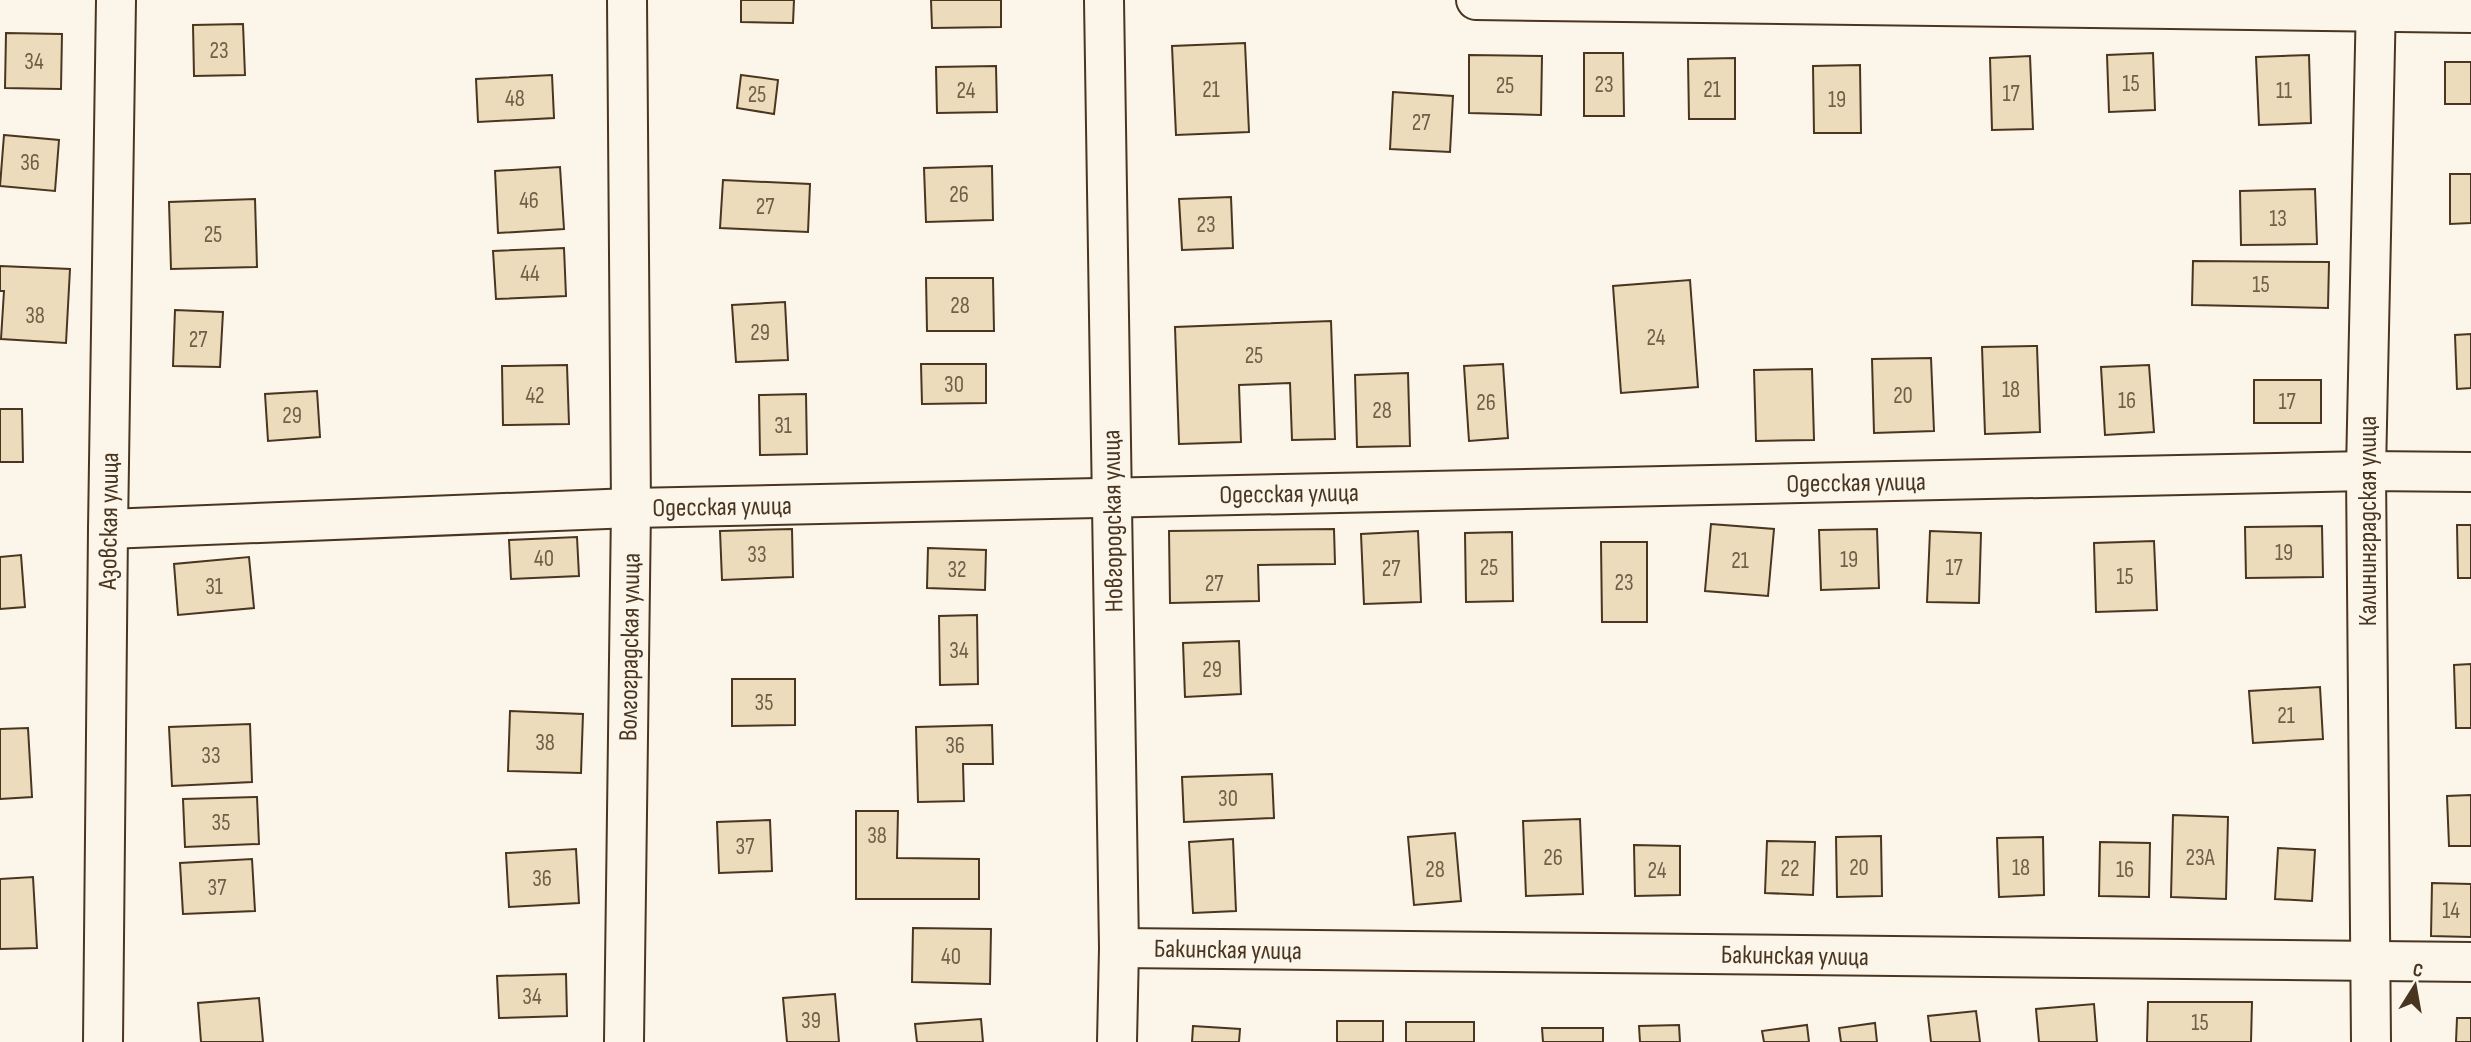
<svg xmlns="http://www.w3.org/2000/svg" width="2471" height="1042" viewBox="0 0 2471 1042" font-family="'Sofia Sans Condensed',sans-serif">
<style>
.building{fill:#ecdcbc;stroke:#4a3520;stroke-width:2}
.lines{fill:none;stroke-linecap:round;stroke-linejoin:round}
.minor-casing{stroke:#4a3520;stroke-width:42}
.minor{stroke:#fbf6e9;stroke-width:38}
.labels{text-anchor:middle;stroke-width:5;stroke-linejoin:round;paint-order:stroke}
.number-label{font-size:23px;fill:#725f47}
.street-label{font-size:26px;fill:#4a3520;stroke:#fbf6e9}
</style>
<rect width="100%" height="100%" fill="#fbf6e9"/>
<g class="building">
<polygon points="741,0 794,0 793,23 741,22"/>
<polygon points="931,0 1001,0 1001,27 932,28"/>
<polygon points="243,24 245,75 194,76 193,25"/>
<polygon points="6,33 62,34 61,89 5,88"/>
<polygon points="1245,43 1249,132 1176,135 1172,46"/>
<polygon points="1584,53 1623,53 1624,116 1584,116"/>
<polygon points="2153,53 2155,110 2109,112 2107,55"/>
<polygon points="1469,55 1542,56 1541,115 1469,113"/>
<polygon points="2309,55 2311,123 2259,125 2256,57"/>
<polygon points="2030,56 2033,129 1992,130 1990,58"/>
<polygon points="1735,58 1735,119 1689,119 1688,59"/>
<rect x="2445" y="62" width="26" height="42"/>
<polygon points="1860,65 1861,133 1814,133 1813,66"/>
<polygon points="996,66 997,112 937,113 936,67"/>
<polygon points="552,75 554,118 478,122 476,79"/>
<polygon points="741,75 778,80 774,114 737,108"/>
<polygon points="1393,92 1453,96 1450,152 1390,149"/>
<polygon points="4,135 59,140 55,191 0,186"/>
<polygon points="992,166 993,220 926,222 924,168"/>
<polygon points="560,167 564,229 498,233 495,171"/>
<polygon points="2450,174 2471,174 2471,223 2450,224"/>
<polygon points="723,180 810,184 808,232 720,228"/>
<polygon points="2315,189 2317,244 2241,245 2240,191"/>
<polygon points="1231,197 1233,248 1182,250 1179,199"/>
<polygon points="255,199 257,267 171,269 169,202"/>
<polygon points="564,248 566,296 496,299 493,251"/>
<polygon points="2193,261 2329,262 2328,308 2192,305"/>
<polygon points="0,266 70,269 66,343 1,339 4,291 0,291"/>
<polygon points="926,278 993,278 994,331 927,331"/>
<polygon points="1690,280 1698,387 1621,393 1613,286"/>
<polygon points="785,302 788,360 736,362 732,305"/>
<polygon points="175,310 223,312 220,367 173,366"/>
<polygon points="1331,321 1335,439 1292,440 1290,383 1239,385 1241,442 1179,444 1175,327"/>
<polygon points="2471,334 2471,388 2457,389 2455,335"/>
<polygon points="2037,346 2040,432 1985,434 1982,347"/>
<polygon points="1931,358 1934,431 1874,433 1872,359"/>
<polygon points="921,364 986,364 986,403 922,404"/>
<polygon points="1503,364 1508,438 1469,441 1464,366"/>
<polygon points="567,365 569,424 503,425 502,366"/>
<polygon points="2149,365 2154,432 2105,435 2101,367"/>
<polygon points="1812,369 1814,440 1756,441 1754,370"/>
<polygon points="1408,373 1410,446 1357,447 1355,375"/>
<rect x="2254" y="380" width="67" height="43"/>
<polygon points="317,391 320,437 268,441 265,394"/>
<polygon points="806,394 807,454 760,455 759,395"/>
<polygon points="0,409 22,409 23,462 0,462"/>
<polygon points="1711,524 1774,529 1768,596 1705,591"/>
<polygon points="2457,525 2471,525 2471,578 2458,578"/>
<polygon points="2322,526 2323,577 2246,578 2245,527"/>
<polygon points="792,529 793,577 722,580 720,531"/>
<polygon points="1334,529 1335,564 1258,565 1259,601 1170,603 1169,531"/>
<polygon points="1877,529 1879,588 1821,590 1819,530"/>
<polygon points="1418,531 1421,602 1364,604 1361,534"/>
<polygon points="1930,531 1981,533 1979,603 1927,602"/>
<polygon points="1512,532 1513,601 1466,602 1465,533"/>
<polygon points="577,537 579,576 511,579 509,540"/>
<polygon points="2154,541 2157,610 2096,612 2094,543"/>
<polygon points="1601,542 1647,542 1647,622 1602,622"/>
<polygon points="928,548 986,550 985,590 927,588"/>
<polygon points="21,555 25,607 0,609 0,557"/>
<polygon points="249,557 254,608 178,615 174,564"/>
<polygon points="977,615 978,684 940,685 939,616"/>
<polygon points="1239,641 1241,694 1185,697 1183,643"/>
<polygon points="2471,664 2471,728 2456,728 2454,665"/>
<polygon points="732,679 795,679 795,725 732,726"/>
<polygon points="2320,687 2323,739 2253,743 2249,691"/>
<polygon points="510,711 583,714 581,773 508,771"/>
<polygon points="250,724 252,782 172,786 169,727"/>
<polygon points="992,725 993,764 963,764 964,801 918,802 916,727"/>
<polygon points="28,728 32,797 0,799 0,729"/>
<polygon points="1272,774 1274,818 1184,822 1182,777"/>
<polygon points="2471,795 2471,846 2449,846 2447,796"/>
<polygon points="257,797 259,844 185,847 183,799"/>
<polygon points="856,811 898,811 897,858 979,859 979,899 856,899"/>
<polygon points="2173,815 2228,817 2226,899 2171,897"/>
<polygon points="1580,819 1583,894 1526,896 1523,821"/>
<polygon points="770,820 772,871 719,873 717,822"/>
<polygon points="1455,833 1461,901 1414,905 1408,837"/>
<polygon points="1881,836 1882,896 1837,897 1836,837"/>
<polygon points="2043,837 2044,895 1999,897 1997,838"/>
<polygon points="1233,839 1236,911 1193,913 1189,842"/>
<polygon points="1767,841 1815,842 1813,895 1765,893"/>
<polygon points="2100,842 2150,843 2149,897 2099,896"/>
<polygon points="1634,845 1680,846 1680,895 1635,896"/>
<polygon points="2278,848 2315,850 2312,901 2275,899"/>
<polygon points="576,849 579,903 509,907 506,853"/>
<polygon points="252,859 255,911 183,914 180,863"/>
<polygon points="33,877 37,948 0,949 0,879"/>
<polygon points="2432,883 2471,884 2471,937 2431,936"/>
<polygon points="913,928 991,929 990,984 912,982"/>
<polygon points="566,974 567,1016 499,1018 497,976"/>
<polygon points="835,994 839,1042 787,1042 783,998"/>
<polygon points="259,998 263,1042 201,1042 198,1003"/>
<polygon points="2148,1002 2252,1002 2251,1042 2147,1042"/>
<polygon points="2094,1004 2097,1042 2039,1042 2036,1009"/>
<polygon points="1976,1011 1980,1042 1931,1042 1928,1016"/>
<polygon points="2457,1018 2471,1018 2471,1042 2456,1042"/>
<polygon points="981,1019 983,1042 917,1042 915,1024"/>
<rect x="1337" y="1021" width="46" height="21"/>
<rect x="1406" y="1022" width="68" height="20"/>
<polygon points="1875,1023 1877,1042 1841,1042 1839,1028"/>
<polygon points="1679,1025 1680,1042 1640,1042 1639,1026"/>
<polygon points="1807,1025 1809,1042 1764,1042 1762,1031"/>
<polygon points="1193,1026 1240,1029 1239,1042 1192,1042"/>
<polygon points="1542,1028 1603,1028 1603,1042 1543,1042"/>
</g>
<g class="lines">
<defs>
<g id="minor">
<polyline points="1104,0 1119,948 1117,1042"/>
<polyline points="1476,0 2471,13"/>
<polyline points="108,529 631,508 2366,471 2471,472"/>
<polyline points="1119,948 2471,962"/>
<polyline points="103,1042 108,529 116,0"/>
<polyline points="624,1042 631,508 627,0"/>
<polyline points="2371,1042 2366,471 2376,0"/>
</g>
</defs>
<use href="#minor" class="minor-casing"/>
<use href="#minor" class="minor"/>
</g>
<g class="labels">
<g class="number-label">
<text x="219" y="58">23</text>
<text x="34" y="69">34</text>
<text x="2131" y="91">15</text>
<text x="1604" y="92">23</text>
<text x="1505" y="93">25</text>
<text x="1211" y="97">21</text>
<text x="1712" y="97">21</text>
<text x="966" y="98">24</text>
<text x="2284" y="98">11</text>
<text x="2011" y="101">17</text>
<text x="757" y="102">25</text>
<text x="515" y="106">48</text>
<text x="1837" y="107">19</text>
<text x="1421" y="130">27</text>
<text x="30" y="170">36</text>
<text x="959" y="202">26</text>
<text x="529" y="208">46</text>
<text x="765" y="214">27</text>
<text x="2278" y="226">13</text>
<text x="1206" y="232">23</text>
<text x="213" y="242">25</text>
<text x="530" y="281">44</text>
<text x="2261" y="292">15</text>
<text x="960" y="313">28</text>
<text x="35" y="323">38</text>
<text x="760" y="340">29</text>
<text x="1656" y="345">24</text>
<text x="198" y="347">27</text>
<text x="1254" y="363">25</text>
<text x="954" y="392">30</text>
<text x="2011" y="397">18</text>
<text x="535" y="403">42</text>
<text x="1903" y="403">20</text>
<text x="2127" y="408">16</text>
<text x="2287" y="409">17</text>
<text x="1486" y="410">26</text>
<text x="1382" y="418">28</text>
<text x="292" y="423">29</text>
<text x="783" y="433">31</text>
<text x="2284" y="560">19</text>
<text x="757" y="562">33</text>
<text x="544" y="566">40</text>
<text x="1849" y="567">19</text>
<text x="1740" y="568">21</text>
<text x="1489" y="575">25</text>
<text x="1954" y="575">17</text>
<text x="1391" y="576">27</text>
<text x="957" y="577">32</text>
<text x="2125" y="584">15</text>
<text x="1624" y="590">23</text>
<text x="1214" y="591">27</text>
<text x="214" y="594">31</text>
<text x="959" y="658">34</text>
<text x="1212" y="677">29</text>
<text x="764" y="710">35</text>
<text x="2286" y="723">21</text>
<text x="545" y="750">38</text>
<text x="955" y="753">36</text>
<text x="211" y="763">33</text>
<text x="1228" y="806">30</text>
<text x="221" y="830">35</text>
<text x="877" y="843">38</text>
<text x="745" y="854">37</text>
<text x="1553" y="865">26</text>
<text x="2200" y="865">23А</text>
<text x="1859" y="875">20</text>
<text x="2021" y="875">18</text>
<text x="1790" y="876">22</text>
<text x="1435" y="877">28</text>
<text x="2125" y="877">16</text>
<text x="1657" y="878">24</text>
<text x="542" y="886">36</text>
<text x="217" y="895">37</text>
<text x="2451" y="918">14</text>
<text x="951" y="964">40</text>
<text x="532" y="1004">34</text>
<text x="811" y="1028">39</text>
<text x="2200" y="1030">15</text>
</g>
<g class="street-label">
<text transform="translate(1856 482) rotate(-1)" y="9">Одесская улица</text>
<text transform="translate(1289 493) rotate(-1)" y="9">Одесская улица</text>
<text transform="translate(722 506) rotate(-1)" y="9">Одесская улица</text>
<text transform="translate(108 521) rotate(-89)" y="9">Азовская улица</text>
<text transform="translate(1112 521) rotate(-91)" y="9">Новгородская улица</text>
<text transform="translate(2367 521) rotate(-90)" y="9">Калининградская улица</text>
<text transform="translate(629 647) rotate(-89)" y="9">Волгоградская улица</text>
<text transform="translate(1228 949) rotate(1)" y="9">Бакинская улица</text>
<text transform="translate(1795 955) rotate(1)" y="9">Бакинская улица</text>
</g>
</g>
<g transform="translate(2415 986) rotate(11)" stroke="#fbf6e9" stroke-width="5" paint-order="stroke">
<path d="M0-5L12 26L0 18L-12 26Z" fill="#4a3520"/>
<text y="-10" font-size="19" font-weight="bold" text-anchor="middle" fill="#4a3520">С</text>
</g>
</svg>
